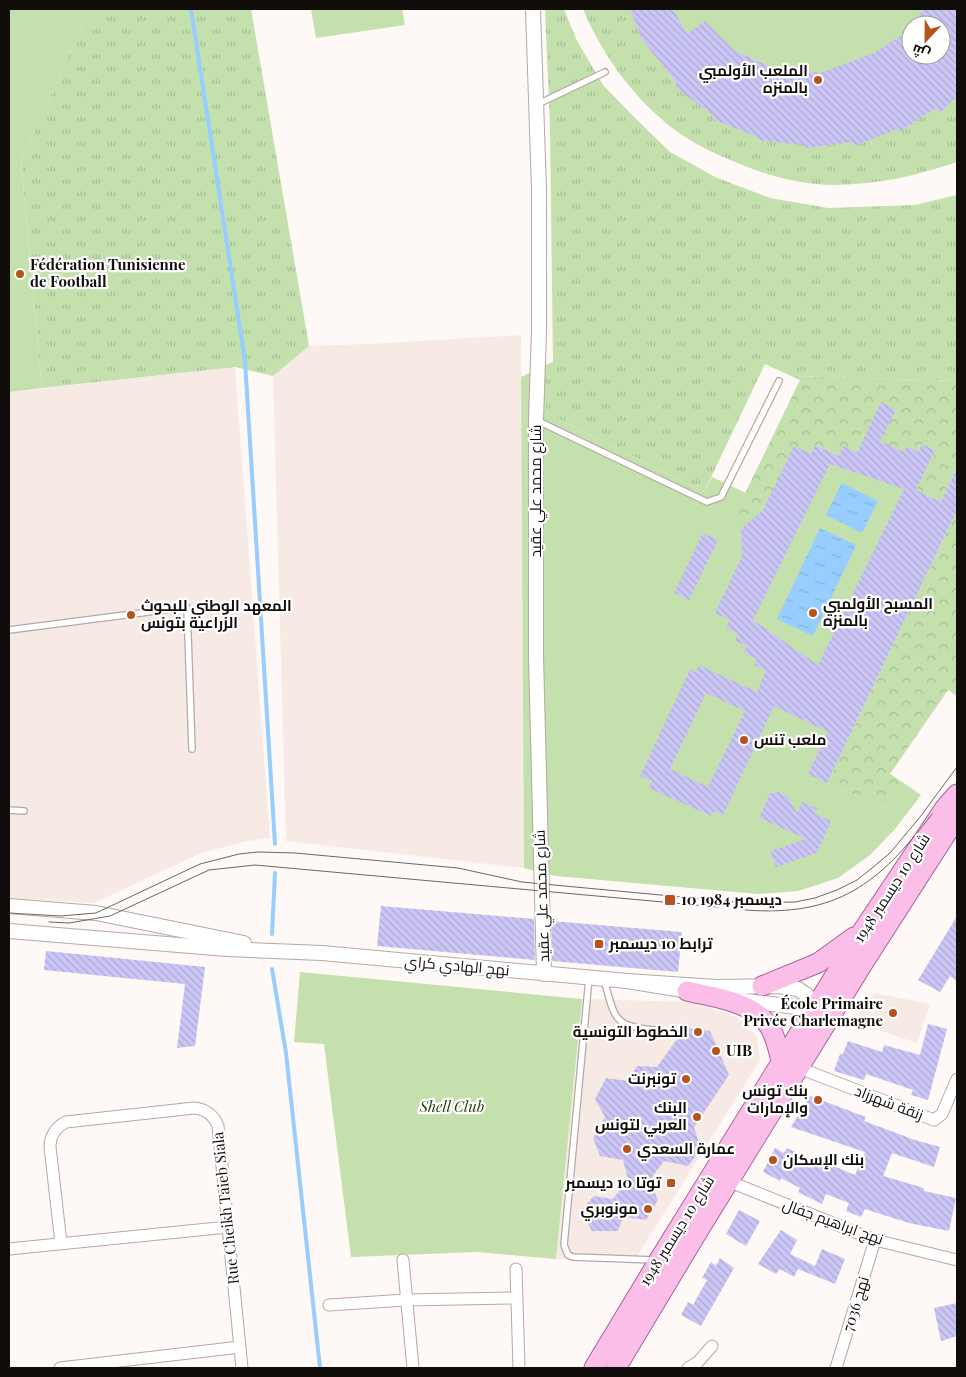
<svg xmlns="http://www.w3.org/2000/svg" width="966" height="1377" viewBox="0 0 966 1377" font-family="'Playfair Display',Cairo,serif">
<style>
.built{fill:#f7eae4}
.grass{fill:url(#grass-tufts);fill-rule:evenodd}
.park{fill:url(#park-crowns)}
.garden{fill:#c3e0ad;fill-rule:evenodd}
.water{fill:url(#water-ripples)}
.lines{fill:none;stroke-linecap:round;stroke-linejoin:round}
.stream{stroke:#97ceff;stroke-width:4}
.building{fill:url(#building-back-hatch);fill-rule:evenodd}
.service-casing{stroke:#b6a8a3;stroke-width:8}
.minor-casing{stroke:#b6a8a3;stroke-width:13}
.tertiary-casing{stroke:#b6a8a3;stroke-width:16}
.primary-casing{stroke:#a76492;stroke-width:21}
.service{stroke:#fff;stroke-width:5.5}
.minor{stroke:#fff;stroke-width:11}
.tertiary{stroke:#fff;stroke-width:14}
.primary{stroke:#fbbee9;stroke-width:19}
.tram{stroke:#6b6765;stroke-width:1}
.poi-dot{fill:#b6531c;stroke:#fff;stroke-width:2}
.labels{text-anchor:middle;stroke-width:4.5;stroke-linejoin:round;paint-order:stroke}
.poi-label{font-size:15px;font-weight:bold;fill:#110d0b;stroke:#fff;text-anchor:start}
.street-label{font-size:15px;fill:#110d0b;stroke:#fff}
.park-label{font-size:15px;font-style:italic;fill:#233d05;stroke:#fff}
</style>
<defs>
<pattern id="grass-tufts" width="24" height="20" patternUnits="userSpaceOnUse" patternTransform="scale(1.25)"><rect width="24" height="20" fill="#c3e0ad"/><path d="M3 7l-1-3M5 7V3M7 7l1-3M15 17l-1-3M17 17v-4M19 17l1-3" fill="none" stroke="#a6bf94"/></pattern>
<pattern id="park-crowns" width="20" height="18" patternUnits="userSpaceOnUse" patternTransform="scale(1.25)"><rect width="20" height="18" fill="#c3e0ad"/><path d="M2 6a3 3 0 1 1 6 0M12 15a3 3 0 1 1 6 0" fill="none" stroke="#a6bf94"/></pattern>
<pattern id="water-ripples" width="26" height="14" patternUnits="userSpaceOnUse" patternTransform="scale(1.25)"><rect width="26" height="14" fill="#97ceff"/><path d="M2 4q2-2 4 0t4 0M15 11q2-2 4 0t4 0" fill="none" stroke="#81b0d9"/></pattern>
<pattern id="building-back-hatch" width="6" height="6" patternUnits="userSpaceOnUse" patternTransform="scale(1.25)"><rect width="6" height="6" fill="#cbc6f6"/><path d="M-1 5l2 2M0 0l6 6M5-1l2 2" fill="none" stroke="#ada9d2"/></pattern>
</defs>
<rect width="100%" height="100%" fill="#fef8f6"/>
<g class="built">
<polygon points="521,335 524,868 286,841 273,376 309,346 369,344"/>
<polygon points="235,367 270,838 248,841 201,853 94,903 9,898 9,392"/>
<polygon points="875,993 930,1004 917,1043 852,1021"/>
<polygon points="582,999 691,1002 736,1017 757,1036 760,1060 634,1261 556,1259"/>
</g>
<g class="grass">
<polygon points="72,9 251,9 309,346 273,376 235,367 42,388 21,160 87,16"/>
<polygon points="545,9 564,9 576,39 603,85 635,118 670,152 715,177 770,198 828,208 915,205 957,195 957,381 791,376 765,364 704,492 546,413 543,366 553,362 550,127"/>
<path d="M583,9H957V162C915,176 880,184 835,185C807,185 776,178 750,168C727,159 703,149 682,135C638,105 603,57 583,9ZM911,25H941V55H911Z"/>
</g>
<g class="park">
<polygon points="791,376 957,381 957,462 945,456 956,470 941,502 916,490 935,450 922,444 918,452 857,453 839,456 815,445 811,454 763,510 749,522 734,516 800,380"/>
<polygon points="957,510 957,696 948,690 890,774 902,782 886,809 827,783"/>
</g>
<g class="garden">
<polygon points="9,9 72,9 87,16 21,160 42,388 9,392"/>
<polygon points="311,9 402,9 405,25 316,38"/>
<path d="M630,9H957V96L940,113L924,92L928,113L899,132L887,112L888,132L855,145L847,126L839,128L840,144L806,148L803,127L794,128L793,144L758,140L759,117L746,132L712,119L720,98L703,107L675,87L687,67L681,59L669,73L647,46L663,33L640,35ZM911,25H941V55H911Z"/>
<polygon points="543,366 546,413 704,492 712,477 746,493 735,516 749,522 763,510 794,446 811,454 815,445 838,456 843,446 857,453 860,446 873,453 888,453 892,446 904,452 907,446 918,452 922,444 935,450 917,490 941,502 956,470 942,463 945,456 957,462 957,510 827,783 886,809 902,782 921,795 895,829 870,855 838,878 798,891 758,894 556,876 524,868 521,377"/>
<polygon points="300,972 582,999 556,1259 477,1252 351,1257 324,1044 294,1042"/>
</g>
<g class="water">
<polygon points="842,483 878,501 862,533 826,515"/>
<polygon points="820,528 856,545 813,636 777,619"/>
</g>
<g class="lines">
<g class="stream">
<polyline points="191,9 245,361 275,844"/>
<polyline points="272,934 275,873"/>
<polyline points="272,969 286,1053 320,1368"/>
</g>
</g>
<g class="building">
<polygon points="630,9 673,9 687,34 705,21 735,51 771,67 820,73 874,53 902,35 911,25 911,55 941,55 941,25 911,25 925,9 957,9 957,96 940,113 936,108 899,132 897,129 855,146 853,142 806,148 805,145 758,140 758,137 712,119 713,115 675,87 677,83 642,40"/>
<path d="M881,402L896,410L880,441L904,452L907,446L918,452L922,444L935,450L916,490L941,502L957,468V510L827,783L808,774L828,732L774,706L723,815L713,811L711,816L649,788L652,782L640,776L690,669L696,672L699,665L757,692L766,671L754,665L757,659L744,653L747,646L735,641L739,634L726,628L730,620L715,613L742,556L741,529L763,510L794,446L811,454L815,445L839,456L843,446L857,453ZM830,464L904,489L818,665L753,620ZM706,693L745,711L708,787L670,769Z"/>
<polygon points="703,533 718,540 689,600 674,593"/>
<polygon points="779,792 787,795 797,813 802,802 817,808 814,813 831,821 817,853 776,867 770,851 806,839 759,818 770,793"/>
<polygon points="381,906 534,919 535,960 377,946"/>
<polygon points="957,916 957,981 950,976 940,992 918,980"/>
<polygon points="551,921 682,932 678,972 552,961"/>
<polygon points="46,951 205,967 195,1046 177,1048 185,984 44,970"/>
<polygon points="928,1024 947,1029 928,1100 911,1095 913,1090 866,1074 864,1080 834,1071 840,1054 843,1054 848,1041 882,1052 884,1045 920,1055"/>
<polygon points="685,1028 710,1031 729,1075 694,1127 701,1149 688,1166 664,1161 649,1181 658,1200 646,1220 623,1217 618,1231 592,1231 581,1211 594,1196 613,1199 628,1179 623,1160 600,1156 593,1138 605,1117 595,1099 606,1078 628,1081 637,1066 657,1067"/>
<polygon points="810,1096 866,1117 864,1121 915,1140 940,1147 934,1167 892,1153 883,1176 924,1188 924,1191 956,1198 949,1231 909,1223 865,1209 861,1217 846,1211 849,1203 826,1194 822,1204 798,1192 800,1188 781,1178 780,1181 763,1172 775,1148 784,1153 787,1148 813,1161 814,1158 855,1175 865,1152 791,1127"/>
<polygon points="739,1210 760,1221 746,1246 726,1234"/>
<polygon points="781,1230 797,1240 790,1254 815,1266 822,1249 845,1259 835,1284 798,1269 794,1277 780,1269 776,1274 758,1264"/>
<polygon points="720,1258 734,1268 701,1326 681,1315 688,1302 693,1305 707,1280 702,1278 711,1262 716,1266"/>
<polygon points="957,1303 957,1336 941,1341 934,1308"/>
</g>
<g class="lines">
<defs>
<g id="service">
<polyline points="538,104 605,72"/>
<polyline points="538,421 707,502 721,497 779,381"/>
<polyline points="9,630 187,607 192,749"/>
<polyline points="9,810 24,811"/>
<polyline points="589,978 564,1245 568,1255 573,1257 654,1260"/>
<path d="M604,979C616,1025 615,1026 663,1031"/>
</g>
<g id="minor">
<polyline points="799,1068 934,1120 942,1114 957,1079"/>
<polyline points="723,1179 875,1240 957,1260"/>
<path d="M61,1243L50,1147C50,1136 56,1127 66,1122L194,1108C205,1109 214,1115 218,1126L242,1368"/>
<polyline points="9,1249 228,1227"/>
<polyline points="403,1260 413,1368"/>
<polyline points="516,1269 519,1368"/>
<polyline points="329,1305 406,1300 516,1298"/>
<polyline points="60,1368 240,1347"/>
<polyline points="688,1368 698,1362 712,1346"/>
<polyline points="836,1368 875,1240"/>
</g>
<g id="tertiary">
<polyline points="533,9 539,190 539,330 536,420 536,656 544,974"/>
<polyline points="9,906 96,913 244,943"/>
<polyline points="9,931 227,949 322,953 627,981 716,987 779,986 798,989 804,993 811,999 814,1009 738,1000"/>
<polyline points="627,981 695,992"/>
</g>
<g id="primary">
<polyline points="762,986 818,963 854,937"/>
<path d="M687,991C712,997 748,1001 766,1022C775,1032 778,1049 781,1061"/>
<polyline points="594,1368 659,1260 863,930 944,809 957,794"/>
<polyline points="616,1368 697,1233 864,962 957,817"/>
</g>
</defs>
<use href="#service" class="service-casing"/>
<use href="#minor" class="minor-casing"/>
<use href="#tertiary" class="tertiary-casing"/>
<use href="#primary" class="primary-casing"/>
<use href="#service" class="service"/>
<use href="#minor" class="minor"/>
<use href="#tertiary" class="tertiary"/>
<use href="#primary" class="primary"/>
<g class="tram">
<path d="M745,910C837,917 879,884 932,814"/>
<polyline points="9,913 61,916 96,913 200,864 239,854 258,852 295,853 458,868 522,882 746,903 795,902 815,898 837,890 857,880 872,868 890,853 920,817 957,767"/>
<polyline points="49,922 69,923 110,916 209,870 255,865 718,907"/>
</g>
</g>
<g class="poi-dot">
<circle cx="818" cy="80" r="5"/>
<circle cx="20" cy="274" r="5"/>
<circle cx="813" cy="613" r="5"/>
<circle cx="131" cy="615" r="5"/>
<circle cx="744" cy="740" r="5"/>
<rect x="664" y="894" width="12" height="12" rx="2.5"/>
<rect x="594" y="939" width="10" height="10" rx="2.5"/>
<circle cx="893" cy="1013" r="5"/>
<circle cx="698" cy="1032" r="5"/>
<circle cx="716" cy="1051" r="5"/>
<circle cx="686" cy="1079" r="5"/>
<circle cx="818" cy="1100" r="5"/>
<circle cx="697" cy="1117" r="5"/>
<circle cx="627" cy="1149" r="5"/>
<circle cx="773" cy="1160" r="5"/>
<rect x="666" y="1178" width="10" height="10" rx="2.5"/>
<circle cx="648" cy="1209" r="5"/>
</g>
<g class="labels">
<g class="poi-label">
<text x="808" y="76" text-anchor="end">الملعب الأولمبي<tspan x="808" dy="17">بالمنزه</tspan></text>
<text x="30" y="270">Fédération Tunisienne<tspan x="30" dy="17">de Football</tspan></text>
<text x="823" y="609">المسبح الأولمبي<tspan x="823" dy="17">بالمنزه</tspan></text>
<text x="141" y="611">المعهد الوطني للبحوث<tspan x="141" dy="17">الزراعية بتونس</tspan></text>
<text x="754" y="745">ملعب تنس</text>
<text x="681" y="905">10 ديسمبر 1984</text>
<text x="609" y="949">ترابط 10 ديسمبر</text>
<text x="883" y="1009" text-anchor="end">École Primaire<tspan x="883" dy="17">Privée Charlemagne</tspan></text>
<text x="688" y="1037" text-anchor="end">الخطوط التونسية</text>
<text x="726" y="1056">UIB</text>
<text x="676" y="1084" text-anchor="end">تونبرنت</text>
<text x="808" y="1096" text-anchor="end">بنك تونس<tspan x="808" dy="17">والإمارات</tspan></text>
<text x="687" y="1113" text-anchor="end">البنك<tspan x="687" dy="17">العربي لتونس</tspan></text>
<text x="637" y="1154">عمارة السعدي</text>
<text x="783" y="1165">بنك الإسكان</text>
<text x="661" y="1188" text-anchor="end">توتا 10 ديسمبر</text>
<text x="638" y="1214" text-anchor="end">مونوبري</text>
</g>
<g class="street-label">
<text transform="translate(536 491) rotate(-90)" y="5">شارع محمد علي عقيد</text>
<text transform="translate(892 888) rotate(-57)" y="5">شارع 10 ديسمبر 1948</text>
<text transform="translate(542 896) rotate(-92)" y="5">شارع محمد علي عقيد</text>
<text transform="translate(457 966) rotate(5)" y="5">نهج الهادي كراي</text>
<text transform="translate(889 1103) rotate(21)" y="5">زنقة شهرزاد</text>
<text transform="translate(226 1208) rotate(-96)" y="5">Rue Cheikh Taieb Siala</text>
<text transform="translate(833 1222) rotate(20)" y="5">نهج ابراهيم جفال</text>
<text transform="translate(677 1231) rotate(-58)" y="5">شارع 10 ديسمبر 1948</text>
<text transform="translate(856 1304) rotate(-73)" y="5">نهج 7036</text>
</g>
<g class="park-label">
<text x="452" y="1112">Shell Club</text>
</g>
</g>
<rect width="966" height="1377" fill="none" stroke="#110d0b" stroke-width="20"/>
<g transform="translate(926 40) rotate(202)"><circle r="24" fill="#ffffff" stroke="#a09e9d"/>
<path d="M0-4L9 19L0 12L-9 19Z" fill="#b6531c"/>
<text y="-8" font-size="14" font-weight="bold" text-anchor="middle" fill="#110d0b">ش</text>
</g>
</svg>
